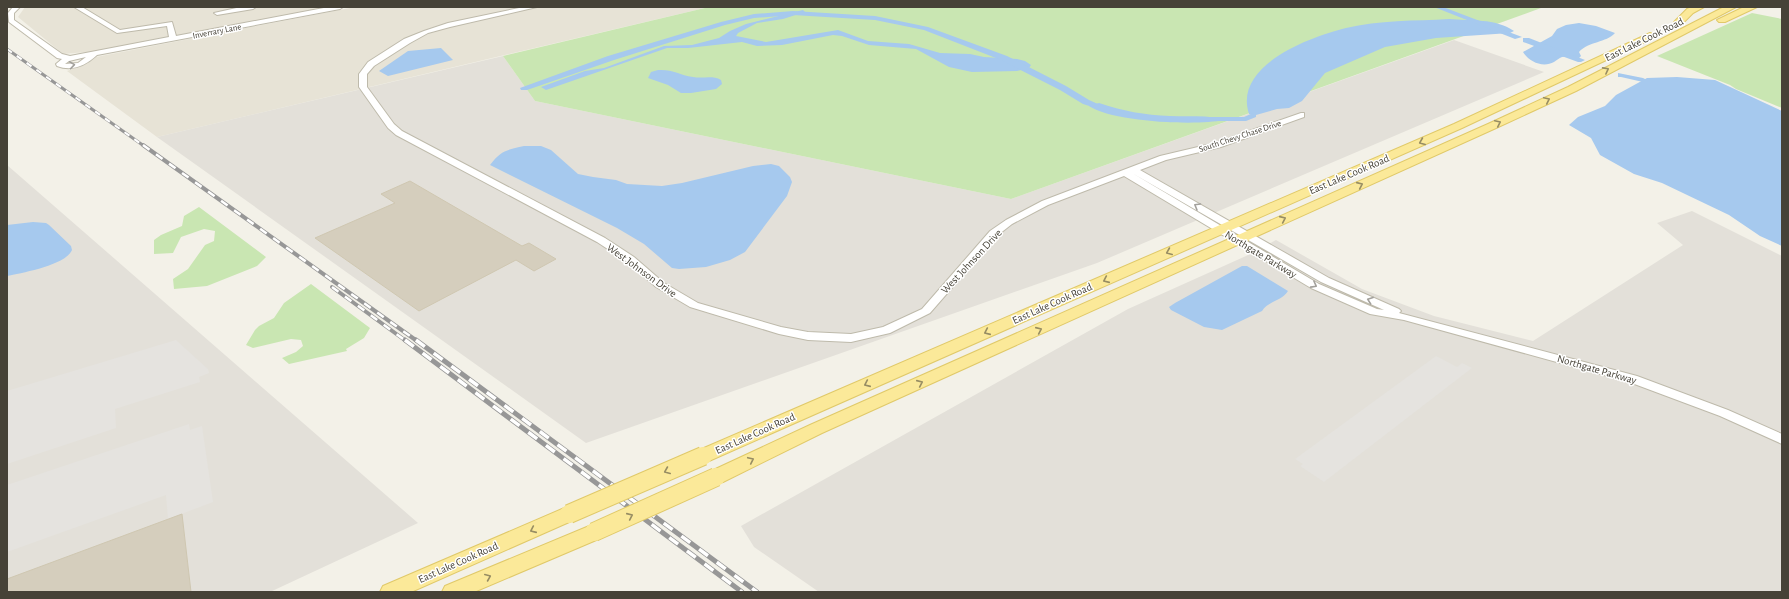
<svg xmlns="http://www.w3.org/2000/svg" width="1789" height="599" viewBox="0 0 1789 599" font-family="'Alegreya Sans',sans-serif">
<style>
.residential{fill:#e7e3d6}
.industrial{fill:#e3e0d9}
.green{fill:#c9e6b2}
.parking{fill:#e5e3df}
.water{fill:#a6c9ee}
.lines{fill:none;stroke-linecap:round;stroke-linejoin:round}
.canal{fill:#a6c9ee;fill-rule:evenodd}
.building{fill:#d5cebd;stroke:#cfc7b1}
.minor-casing{stroke:#bebaab;stroke-width:2}
.major-casing{stroke:#e0c969;stroke-width:2}
.minor{fill:#fff;fill-rule:evenodd}
.major{fill:#fbe999;fill-rule:evenodd}
.rail-far2-casing{stroke:#979797;stroke-width:3}
.rail-far1-casing{stroke:#979797;stroke-width:4}
.rail-casing{stroke:#979797;stroke-width:5}
.rail-far2{stroke:#fff;stroke-width:2;stroke-dasharray:6;stroke-linecap:butt}
.rail-far1{stroke:#fff;stroke-width:2.5;stroke-dasharray:8;stroke-linecap:butt}
.rail{stroke:#fff;stroke-width:3.5;stroke-dasharray:11;stroke-linecap:butt}
.major-bridge-casing{stroke:#e0c969;stroke-width:20;stroke-linecap:butt}
.major-bridge{stroke:#fbe999;stroke-width:18}
.oneway{stroke:#a2a09b}
.oneway2{stroke:#978d63}
.labels{text-anchor:middle;stroke-width:3;stroke-linejoin:round;paint-order:stroke}
.far-street-label{font-size:9px;fill:#464237;stroke:#fff}
.street-label{font-size:11px;fill:#464237;stroke:#fff}
</style>
<rect width="100%" height="100%" fill="#f3f1e8"/>
<g class="residential">
<polygon points="25,7 329,7 99,51 63,54 18,17"/>
<polygon points="355,7 709,7 157,137 67,71 88,63 96,57"/>
</g>
<g class="industrial">
<polygon points="1454,40 1544,72 1097,263 586,443 157,137 503,56 535,101 1011,199"/>
<polygon points="7,165 418,523 270,592 7,592"/>
<polygon points="1692,211 1782,256 1782,592 819,592 754,547 741,526 1128,309 1246,256 1276,240 1362,289 1434,316 1533,341 1683,245 1657,223"/>
</g>
<g class="green">
<polygon points="709,7 1539,7 1541,8 1011,199 535,101 503,56"/>
<polygon points="1752,13 1782,19 1782,108 1736,89 1730,85 1657,56"/>
<polygon points="199,207 266,257 257,266 207,286 174,289 173,279 188,269 205,245 214,241 215,231 204,229 181,237 173,253 154,254 154,240 161,235 182,226 184,216"/>
<polygon points="311,284 370,328 364,338 346,349 347,351 289,364 282,358 296,352 303,346 301,340 291,339 253,348 246,345 255,330 259,326 274,318 284,303"/>
</g>
<g class="parking">
<polygon points="176,340 208,369 209,373 199,377 200,382 115,409 116,428 7,464 7,391"/>
<polygon points="1436,356 1457,367 1462,363 1472,368 1324,482 1300,466 1303,464 1295,459"/>
<polygon points="189,424 190,430 202,426 213,502 168,519 166,495 7,552 7,485"/>
</g>
<g class="water">
<polygon points="803,10 805,12 783,19 757,23 738,33 736,36 766,42 838,30 868,41 909,44 940,53 970,54 984,57 1017,59 1025,61 1031,65 1029,68 1017,71 972,72 949,67 916,49 869,45 842,36 833,35 782,45 757,46 742,42 688,48 667,48 546,90 541,87 585,71 604,68 664,46 692,45 719,38 730,31 746,24"/>
<path d="M1449,19C1471,21 1495,18 1514,31L1510,33L1436,38L1385,47L1325,73L1302,101L1289,108L1277,109L1256,115L1249,114C1233,65 1310,37 1346,28C1379,20 1415,21 1449,19Z"/>
<path d="M1579,23L1596,26L1615,33C1606,43 1589,41 1579,52L1581,56L1579,58C1573,58 1568,56 1562,57C1559,58 1557,60 1554,62C1543,68 1529,62 1523,52L1552,36L1557,29L1566,25Z"/>
<polygon points="441,48 453,60 388,76 379,71 408,51"/>
<path d="M658,70C673,69 679,75 693,77C703,79 712,75 721,80L722,84L716,89L691,93H681L668,85L648,78L651,72Z"/>
<polygon points="1677,77 1715,80 1782,111 1782,246 1760,236 1729,215 1662,183 1634,174 1600,155 1591,138 1569,125 1578,117 1605,106 1616,95 1647,78"/>
<path d="M1099,103C1122,111 1145,115 1170,116C1187,117 1205,115 1223,119L1224,120C1195,126 1113,122 1089,106Z"/>
<path d="M524,146H541L551,150L578,174L593,177L616,180L627,184L662,186L682,183L753,166L771,164L779,166L790,177L792,182L787,196L745,252L730,260L706,267L679,269L672,268L644,244L617,228L490,165C501,150 507,150 524,146Z"/>
<path d="M33,222L46,223L49,225L71,246L72,250C66,265 22,273 7,276V225Z"/>
<path d="M1242,266H1247L1288,291C1282,301 1268,301 1262,311L1222,330L1204,327L1171,310L1169,307L1175,303Z"/>
</g>
<g class="lines">
<g class="canal">
<polygon points="1434,7 1443,7 1522,37 1515,39"/>
<polygon points="793,11 875,16 928,27 1007,56 1066,86 1089,100 1109,109 1105,111 1083,104 1060,90 1001,60 924,30 875,20 793,15 754,18 725,25 614,60 527,90 521,90 520,88 608,56 721,22 754,14"/>
<polygon points="1523,38 1529,38 1585,60 1581,62 1578,62 1523,42"/>
<polygon points="1618,73 1643,78 1647,80 1643,82 1621,77 1618,77"/>
<polygon points="1253,113 1256,113 1256,117 1246,121 1209,121 1205,119 1209,117 1244,117"/>
</g>
</g>
<g class="building">
<polygon points="410,181 522,246 529,243 556,259 534,271 516,260 419,311 315,238 395,203 381,194"/>
<polygon points="182,514 191,592 7,592 7,579"/>
</g>
<g class="lines">
<defs>
<g id="minor">
<path d="M13,7H20L14,13V20L62,54L70,56L169,37L167,26L117,33L74,7H82L120,30L172,22L176,36L329,7H343L340,9L97,55C86,65 73,72 57,66L56,64L62,59L57,58L9,22L8,13ZM86,57L78,63L65,64L69,61Z"/>
<polygon points="241,7 256,7 253,9 217,15 214,13"/>
<path d="M524,7H537L450,27L428,33L410,43L374,66L367,74V87L394,124L402,131L605,238L634,257L664,283L698,303L781,327L808,332L851,334L883,327L922,309L990,231L1006,220L1042,201L1160,156L1215,143L1301,113H1304V117L1221,147L1166,160L1140,170L1329,278L1399,309L1401,311L1399,313L1637,376L1728,410L1782,434V444L1720,416L1629,382L1404,320L1370,314L1311,288L1124,176L1048,205L1012,224L998,235L930,313L890,333L851,342L808,340L779,334L690,307L656,287L626,261L597,242L396,135L388,128L359,87V74L368,62L404,39L424,31L448,23ZM1132,173L1321,282L1384,310L1377,309L1319,284Z"/>
</g>
<g id="major">
<polygon points="1691,7 1704,7 1693,13 1682,24 1676,24 1674,22 1687,9"/>
<polygon points="1724,7 1736,7 1576,91 1496,128 822,433 723,482 716,484 709,482 707,477 709,472 810,425 1488,124 1568,87"/>
<polygon points="1744,7 1757,7 1725,22 1719,22 1717,20"/>
<polygon points="1650,33 1653,34 1655,36 1653,38 1462,128 709,461 703,463 697,461 694,456 697,451 1454,124"/>
<polygon points="569,506 576,509 579,514 576,519 411,592 380,592 383,586"/>
<polygon points="594,524 601,526 604,532 601,538 474,592 442,592 445,586"/>
</g>
</defs>
<use href="#minor" class="minor-casing"/>
<use href="#major" class="major-casing"/>
<use href="#minor" class="minor"/>
<use href="#major" class="major"/>
<defs>
<polyline id="rail-far2" points="7,49 144,146"/>
<g id="rail-far1">
<polyline points="143,145 417,341"/>
<polyline points="332,287 406,341"/>
</g>
<g id="rail">
<polyline points="405,340 742,592"/>
<polyline points="416,340 757,592"/>
</g>
</defs>
<use href="#rail-far2" class="rail-far2-casing"/>
<use href="#rail-far1" class="rail-far1-casing"/>
<use href="#rail" class="rail-casing"/>
<use href="#rail-far2" class="rail-far2"/>
<use href="#rail-far1" class="rail-far1"/>
<use href="#rail" class="rail"/>
<defs>
<g id="major-bridge">
<polyline points="569,514 703,456"/>
<polyline points="594,532 716,477"/>
</g>
</defs>
<use href="#major-bridge" class="major-bridge-casing"/>
<use href="#major-bridge" class="major-bridge"/>
</g>
<defs><path id="oneway-chevron" d="M-2-3.5L2.5 0L-2 3.5" fill="none" stroke-width="1.6" stroke-linecap="round" stroke-linejoin="round"/></defs>
<g class="oneway">
<use href="#oneway-chevron" transform="translate(72 65) rotate(-8)"/>
<use href="#oneway-chevron" transform="translate(1197 206) rotate(-150)"/>
<use href="#oneway-chevron" transform="translate(1314 285) rotate(28)"/>
<use href="#oneway-chevron" transform="translate(1370 300) rotate(-160)"/>
</g>
<g class="oneway2">
<use href="#oneway-chevron" transform="translate(1606 70) rotate(-28)"/>
<use href="#oneway-chevron" transform="translate(1547 100) rotate(-25)"/>
<use href="#oneway-chevron" transform="translate(1498 123) rotate(-25)"/>
<use href="#oneway-chevron" transform="translate(1422 142) rotate(157)"/>
<use href="#oneway-chevron" transform="translate(1360 185) rotate(-24)"/>
<use href="#oneway-chevron" transform="translate(1283 219) rotate(-24)"/>
<use href="#oneway-chevron" transform="translate(1169 252) rotate(157)"/>
<use href="#oneway-chevron" transform="translate(1106 280) rotate(156)"/>
<use href="#oneway-chevron" transform="translate(1039 330) rotate(-24)"/>
<use href="#oneway-chevron" transform="translate(987 332) rotate(156)"/>
<use href="#oneway-chevron" transform="translate(920 383) rotate(-24)"/>
<use href="#oneway-chevron" transform="translate(867 384) rotate(156)"/>
<use href="#oneway-chevron" transform="translate(751 460) rotate(-25)"/>
<use href="#oneway-chevron" transform="translate(667 471) rotate(157)"/>
<use href="#oneway-chevron" transform="translate(630 516) rotate(-24)"/>
<use href="#oneway-chevron" transform="translate(533 530) rotate(156)"/>
<use href="#oneway-chevron" transform="translate(488 577) rotate(-23)"/>
</g>
<g class="labels">
<g class="far-street-label">
<text transform="translate(217 31) rotate(-11)" y="3">Inverrary Lane</text>
<text transform="translate(1240 136) rotate(-18)" y="3">South Chevy Chase Drive</text>
</g>
<g class="street-label">
<text transform="translate(1644 39) rotate(-26)" y="4">East Lake Cook Road</text>
<text transform="translate(1349 174) rotate(-23)" y="4">East Lake Cook Road</text>
<text transform="translate(1261 254) rotate(31)" y="4">Northgate Parkway</text>
<text transform="translate(971 261) rotate(-47)" y="4">West Johnson Drive</text>
<text transform="translate(642 270) rotate(36)" y="4">West Johnson Drive</text>
<text transform="translate(1052 303) rotate(-24)" y="4">East Lake Cook Road</text>
<text transform="translate(1597 369) rotate(16)" y="4">Northgate Parkway</text>
<text transform="translate(755 433) rotate(-24)" y="4">East Lake Cook Road</text>
<text transform="translate(458 562) rotate(-24)" y="4">East Lake Cook Road</text>
</g>
</g>
<rect width="1789" height="599" fill="none" stroke="#464237" stroke-width="16"/>
</svg>
